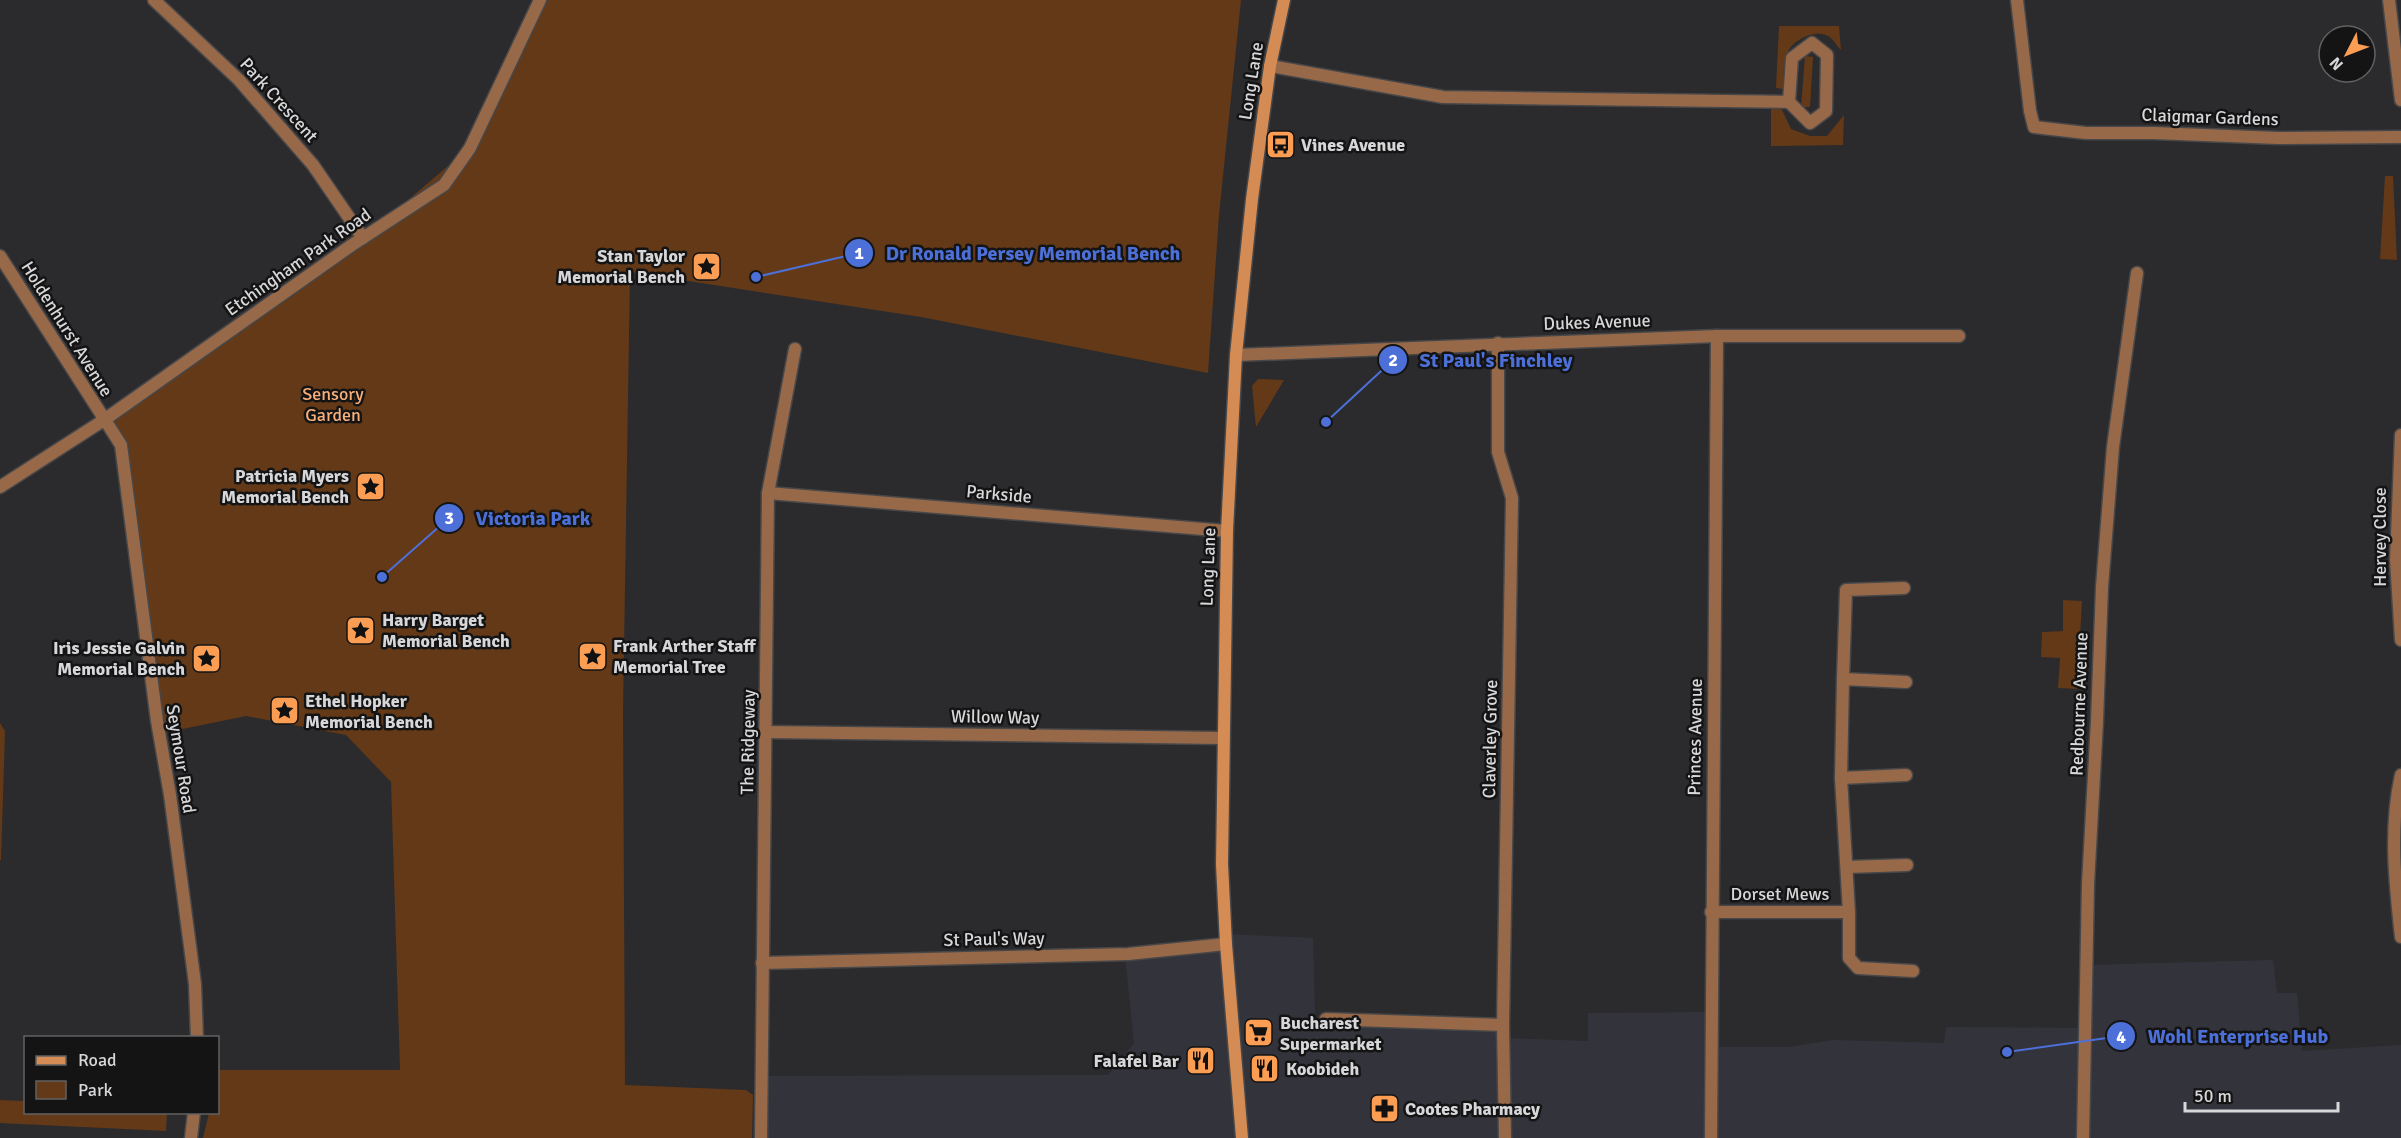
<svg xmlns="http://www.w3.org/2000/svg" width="2401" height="1138" viewBox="0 0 2401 1138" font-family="Signika,sans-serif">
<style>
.built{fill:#33333c}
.green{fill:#633917}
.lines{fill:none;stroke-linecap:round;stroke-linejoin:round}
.street-casing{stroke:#474749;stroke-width:15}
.secondary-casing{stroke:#474749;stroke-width:15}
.street{stroke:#976948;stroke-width:12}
.secondary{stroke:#d48b54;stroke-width:12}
.labels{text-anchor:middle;stroke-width:5;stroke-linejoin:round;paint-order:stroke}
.street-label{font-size:18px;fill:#d7d7d9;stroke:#141415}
.poi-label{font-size:18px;font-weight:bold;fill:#d7d7d9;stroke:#141415;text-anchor:start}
.park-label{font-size:18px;fill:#f9af7a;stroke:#141415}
.leader{fill:none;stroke:#4c70d8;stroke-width:2}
.callout-dot{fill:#4c70d8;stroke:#141415;stroke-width:2}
.mark-label{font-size:18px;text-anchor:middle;font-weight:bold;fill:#fff}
.callout-label{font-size:20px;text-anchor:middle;font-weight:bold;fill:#4c70d8;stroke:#141415;stroke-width:5;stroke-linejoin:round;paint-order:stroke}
</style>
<rect width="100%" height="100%" fill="#2b2b2e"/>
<polygon class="built" points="1225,934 1313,938 1315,1019 1503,1025 1503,1038 1588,1041 1588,1013 1711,1012 1711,1047 1789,1047 1834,1040 1944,1043 1946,1027 2085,1028 2087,965 2273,960 2277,993 2297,993 2302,1051 2401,1045 2401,1138 761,1138 762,1076 1108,1075 1134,1043 1125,955 1224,944"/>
<g class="green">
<polygon points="540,0 1241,0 1219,215 1208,373 921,317 630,272 623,712 625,1085 746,1090 753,1095 752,1138 203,1138 209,1113 218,1112 218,1070 400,1070 391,782 346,735 246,716 158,734 120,443 106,420 360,241 469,148"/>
<path d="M1779,26H1839L1841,50C1838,47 1835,42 1832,39C1820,27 1794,38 1788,52C1783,64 1783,76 1784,89L1776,88Z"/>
<polygon points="1805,56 1813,57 1810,107 1801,107"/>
<polygon points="1771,106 1782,110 1791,129 1810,136 1827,136 1844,115 1843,145 1771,146"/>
<polygon points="2385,176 2393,176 2397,260 2380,259"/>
<polygon points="1258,379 1284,380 1256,427 1252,386"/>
<polygon points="2063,600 2082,601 2077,689 2058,688 2060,658 2041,657 2042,632 2063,631"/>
<polygon points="0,723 5,731 1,860 0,860"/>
<polygon points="0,1100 25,1101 26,1112 167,1113 166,1131 0,1123"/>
</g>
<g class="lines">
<defs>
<g id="street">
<polyline points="154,0 239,80 313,165 363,238"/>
<polyline points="2017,0 2030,111 2034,127 2086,133 2154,133 2278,138 2401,137"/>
<polyline points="2389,0 2401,100"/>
<polyline points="1270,66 1443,97 1789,102 1792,58 1812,43 1827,55 1826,111 1810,123 1789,102"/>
<polyline points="0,256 121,445 157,721 170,795 195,984 197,1038"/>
<polyline points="1498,343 1498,452 1512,498 1503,1025 1505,1138"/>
<polyline points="1236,355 1717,336 1959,336"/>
<polyline points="2401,435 2396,560 2401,640"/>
<polyline points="0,487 104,420 352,245 444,185 470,148 540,0"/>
<polyline points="768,493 1227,531"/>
<polyline points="1843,679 1846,590 1904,588"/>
<polyline points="766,732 1222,738"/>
<path d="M2401,775C2389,828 2395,883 2401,937"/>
<polyline points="1841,778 1906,775"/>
<polyline points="1847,867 1907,865"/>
<polyline points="1711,912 1849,912 1849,958 1858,968 1913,971"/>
<polyline points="1849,912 1841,778 1843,679 1906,682"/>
<polyline points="762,963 1128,954 1226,944"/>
<polyline points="1326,1019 1503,1025"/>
<polyline points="191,1138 194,1112"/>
<polyline points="761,1138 768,493 795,349"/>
<polyline points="1711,1138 1717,336"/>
<polyline points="2083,1138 2088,884 2097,721 2102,587 2113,447 2137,273"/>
</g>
<polyline id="secondary" points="1242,1138 1226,944 1222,864 1227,531 1236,355 1252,199 1270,66 1284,0"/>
</defs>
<use href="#street" class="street-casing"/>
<use href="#secondary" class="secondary-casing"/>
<use href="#street" class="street"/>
<use href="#secondary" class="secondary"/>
</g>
<defs>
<symbol id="bus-square" viewBox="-11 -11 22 22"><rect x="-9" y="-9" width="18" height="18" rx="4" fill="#fc9d54" stroke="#141415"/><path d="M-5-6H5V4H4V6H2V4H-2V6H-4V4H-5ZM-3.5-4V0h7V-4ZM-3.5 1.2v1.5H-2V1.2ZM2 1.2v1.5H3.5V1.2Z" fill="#111"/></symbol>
<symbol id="sight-square" viewBox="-11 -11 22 22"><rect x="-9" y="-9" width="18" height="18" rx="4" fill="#fc9d54" stroke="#141415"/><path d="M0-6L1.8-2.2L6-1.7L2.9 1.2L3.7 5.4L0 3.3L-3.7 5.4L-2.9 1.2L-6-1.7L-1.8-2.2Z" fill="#111"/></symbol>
<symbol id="supermarket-square" viewBox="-11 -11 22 22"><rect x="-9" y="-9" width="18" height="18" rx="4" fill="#fc9d54" stroke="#141415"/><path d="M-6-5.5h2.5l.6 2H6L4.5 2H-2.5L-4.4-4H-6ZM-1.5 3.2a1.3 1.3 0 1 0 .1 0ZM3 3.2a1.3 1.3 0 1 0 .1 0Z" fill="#111"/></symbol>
<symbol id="restaurant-square" viewBox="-11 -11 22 22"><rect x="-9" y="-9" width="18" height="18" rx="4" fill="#fc9d54" stroke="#141415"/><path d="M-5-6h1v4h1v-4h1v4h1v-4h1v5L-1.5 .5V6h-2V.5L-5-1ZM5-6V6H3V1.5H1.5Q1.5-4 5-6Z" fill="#111"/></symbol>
<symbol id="pharmacy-square" viewBox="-11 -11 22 22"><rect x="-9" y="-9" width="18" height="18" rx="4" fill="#fc9d54" stroke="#141415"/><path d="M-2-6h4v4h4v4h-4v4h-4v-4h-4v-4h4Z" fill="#111"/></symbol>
</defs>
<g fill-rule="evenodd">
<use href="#bus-square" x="1264" y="128" width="33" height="33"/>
<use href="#sight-square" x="690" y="250" width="33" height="33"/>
<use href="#sight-square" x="354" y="470" width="33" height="33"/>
<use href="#sight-square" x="344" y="614" width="33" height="33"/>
<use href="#sight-square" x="576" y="640" width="33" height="33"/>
<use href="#sight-square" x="190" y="642" width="33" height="33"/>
<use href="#sight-square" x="268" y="694" width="33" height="33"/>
<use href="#supermarket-square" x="1242" y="1016" width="33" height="33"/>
<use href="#restaurant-square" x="1184" y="1044" width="33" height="33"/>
<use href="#restaurant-square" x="1248" y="1052" width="33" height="33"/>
<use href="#pharmacy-square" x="1368" y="1092" width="33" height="33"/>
</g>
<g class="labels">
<g class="street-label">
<text transform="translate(1251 81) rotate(-81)" y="6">Long Lane</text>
<text transform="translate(279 100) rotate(48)" y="6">Park Crescent</text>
<text transform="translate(2210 117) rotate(2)" y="6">Claigmar Gardens</text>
<text transform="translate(298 262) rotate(-35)" y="6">Etchingham Park Road</text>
<text transform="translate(1597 322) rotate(-2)" y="6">Dukes Avenue</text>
<text transform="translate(67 329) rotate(58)" y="6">Holdenhurst Avenue</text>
<text transform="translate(999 494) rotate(5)" y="6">Parkside</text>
<text transform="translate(2380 537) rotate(-90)" y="6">Hervey Close</text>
<text transform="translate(1208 567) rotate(-88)" y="6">Long Lane</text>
<text transform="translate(2079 704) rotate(-88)" y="6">Redbourne Avenue</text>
<text transform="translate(995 717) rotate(1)" y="6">Willow Way</text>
<text transform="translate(1695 737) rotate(-89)" y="6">Princes Avenue</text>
<text transform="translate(1490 739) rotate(-89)" y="6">Claverley Grove</text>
<text transform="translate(748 742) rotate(-89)" y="6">The Ridgeway</text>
<text transform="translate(181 759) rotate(81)" y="6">Seymour Road</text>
<text x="1780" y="900">Dorset Mews</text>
<text transform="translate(994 939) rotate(-1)" y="6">St Paul's Way</text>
</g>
<g class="poi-label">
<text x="1301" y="151">Vines Avenue</text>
<text x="685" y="262" text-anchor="end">Stan Taylor<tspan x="685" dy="21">Memorial Bench</tspan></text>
<text x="349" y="482" text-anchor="end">Patricia Myers<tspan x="349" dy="21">Memorial Bench</tspan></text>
<text x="382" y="626">Harry Barget<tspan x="382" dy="21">Memorial Bench</tspan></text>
<text x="613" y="652">Frank Arther Staff<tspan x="613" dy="21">Memorial Tree</tspan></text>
<text x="185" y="654" text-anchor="end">Iris Jessie Galvin<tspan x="185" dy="21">Memorial Bench</tspan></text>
<text x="305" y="707">Ethel Hopker<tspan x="305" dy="21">Memorial Bench</tspan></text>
<text x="1280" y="1029">Bucharest<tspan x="1280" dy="21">Supermarket</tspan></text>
<text x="1179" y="1067" text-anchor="end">Falafel Bar</text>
<text x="1286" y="1075">Koobideh</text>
<text x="1405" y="1115">Cootes Pharmacy</text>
</g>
<g class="park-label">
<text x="333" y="400">Sensory<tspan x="333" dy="21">Garden</tspan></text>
</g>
</g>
<path class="leader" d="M756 277L859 253M1326 422L1393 360M382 577L449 518M2007 1052L2121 1036"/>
<g class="callout-dot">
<circle cx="756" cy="277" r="6"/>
<circle cx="1326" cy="422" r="6"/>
<circle cx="382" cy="577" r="6"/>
<circle cx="2007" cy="1052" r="6"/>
<circle cx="859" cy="253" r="15"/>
<circle cx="1393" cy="360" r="15"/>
<circle cx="449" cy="518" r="15"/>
<circle cx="2121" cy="1036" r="15"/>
</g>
<g class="mark-label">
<text x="859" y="259">1</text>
<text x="1393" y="366">2</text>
<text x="449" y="524">3</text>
<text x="2121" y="1043">4</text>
</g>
<g class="callout-label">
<text x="1033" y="260">Dr Ronald Persey Memorial Bench</text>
<text x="1496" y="367">St Paul's Finchley</text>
<text x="533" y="525">Victoria Park</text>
<text x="2238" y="1043">Wohl Enterprise Hub</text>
</g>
<rect x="24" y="1036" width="195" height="78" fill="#141415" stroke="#626263" stroke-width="1.5"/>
<rect x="36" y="1056" width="30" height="9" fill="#d48b54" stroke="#626263" stroke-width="1.5"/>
<text x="78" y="1066" font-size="18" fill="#d7d7d9">Road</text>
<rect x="36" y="1081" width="30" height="18" fill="#633917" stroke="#626263" stroke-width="1.5"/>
<text x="78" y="1096" font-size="18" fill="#d7d7d9">Park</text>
<g transform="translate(2347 54) rotate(228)"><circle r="28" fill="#141415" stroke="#626263" stroke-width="1.5"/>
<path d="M0-4.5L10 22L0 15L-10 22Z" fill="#fc9d54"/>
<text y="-9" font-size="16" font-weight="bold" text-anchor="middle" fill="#d7d7d9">N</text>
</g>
<path d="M2185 1102v9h153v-9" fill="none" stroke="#d7d7d9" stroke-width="3"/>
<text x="2194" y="1102" font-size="18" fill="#d7d7d9" stroke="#141415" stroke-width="4.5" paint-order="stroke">50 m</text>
</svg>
